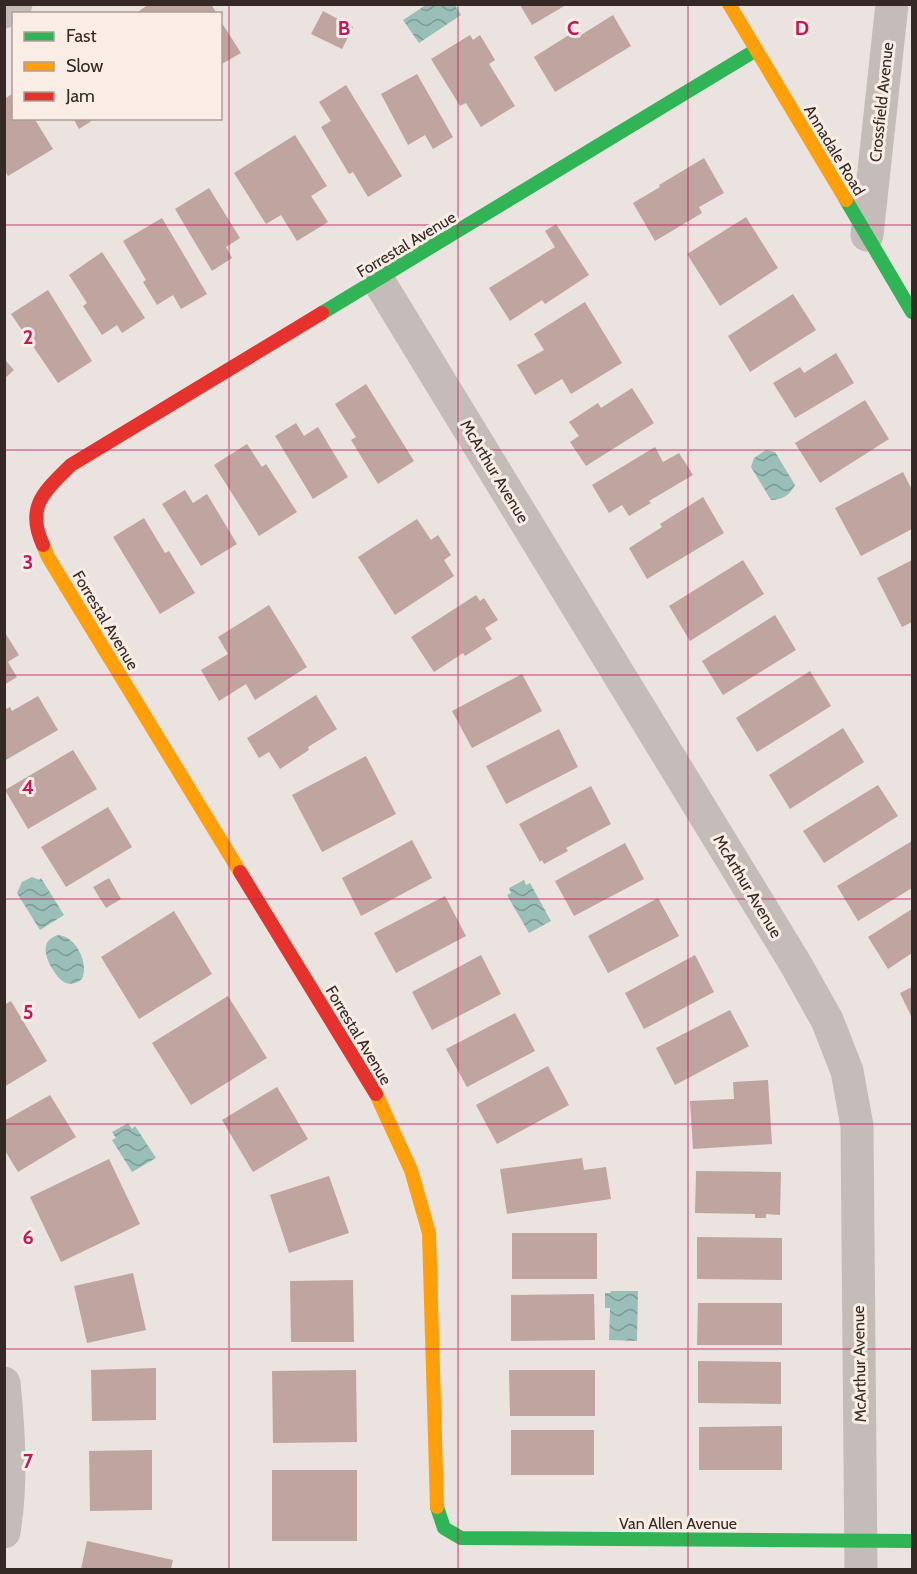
<svg xmlns="http://www.w3.org/2000/svg" width="917" height="1574" viewBox="0 0 917 1574" font-family="Cabin,sans-serif">
<style>
.water{fill:url(#water-waves)}
.building{fill:#bfa4a0}
.lines{fill:none;stroke-linecap:round;stroke-linejoin:round}
.street{stroke:#c4bcb8;stroke-width:33}
.fast{stroke:#30b455;stroke-width:14}
.slow{stroke:#ff9f0a;stroke-width:14}
.jam{stroke:#e5322d;stroke-width:14}
.grid{fill:none;stroke:#c2185b;stroke-width:1.5;stroke-opacity:0.55}
.labels{text-anchor:middle;stroke-width:6;stroke-linejoin:round;paint-order:stroke}
.street-label{font-size:16px;fill:#352926;stroke:#f9ede5}
.grid-label{font-size:20px;text-anchor:middle;font-weight:bold;fill:#c2185b;stroke:#f9ede5;stroke-width:6;stroke-linejoin:round;paint-order:stroke}
</style>
<defs>
<pattern id="water-waves" width="16" height="10" patternUnits="userSpaceOnUse" patternTransform="scale(1.5)"><rect width="16" height="10" fill="#9abeb8"/><path d="M0 5q4-4 8 0t8 0" fill="none" stroke="#7e9a95"/></pattern>
</defs>
<rect width="100%" height="100%" fill="#ebe3df"/>
<g class="water">
<polygon points="426,5 455,5 461,15 419,43 403,20"/>
<path d="M766,450L775,452L795,485C790,495 782,500 771,500L751,467L754,458Z"/>
<polygon points="32,877 39,880 41,878 64,915 40,930 17,893 22,882"/>
<polygon points="524,880 526,885 530,883 551,921 529,933 507,895 511,893 509,888"/>
<path d="M59,935C76,937 89,963 82,979C66,991 58,978 50,965C44,952 42,939 59,935Z"/>
<polygon points="128,1123 132,1129 135,1126 156,1158 132,1172 112,1140 116,1138 112,1132"/>
<polygon points="611,1291 638,1291 637,1341 609,1340 610,1308 605,1308 605,1293 610,1293"/>
</g>
<g class="building">
<polygon points="149,4 211,4 217,14 135,14"/>
<polygon points="520,5 566,5 532,25"/>
<polygon points="323,11 353,27 342,49 311,34"/>
<polygon points="613,15 631,46 555,92 534,57 577,30 581,35"/>
<polygon points="220,20 241,53 220,65"/>
<polygon points="470,35 473,40 480,35 495,60 489,64 515,106 481,127 466,103 460,106 431,59"/>
<polygon points="417,74 453,137 433,149 425,135 408,145 381,94"/>
<polygon points="346,85 402,176 368,197 353,172 349,174 321,127 331,121 319,102"/>
<polygon points="14,93 14,118 34,118 53,149 8,176 4,170 4,99"/>
<polygon points="73,118 96,118 79,129"/>
<polygon points="295,135 327,186 311,196 328,222 297,241 281,215 266,224 234,173"/>
<polygon points="704,158 724,193 699,207 702,213 655,241 633,203 660,187 659,185"/>
<polygon points="209,188 240,238 226,247 232,258 212,271 175,209"/>
<polygon points="746,217 778,268 720,306 687,254"/>
<polygon points="162,218 207,294 181,309 173,295 157,305 143,282 146,280 123,241"/>
<polygon points="556,224 589,275 545,304 542,300 510,321 489,288 555,247 545,231"/>
<polygon points="102,252 145,318 122,333 117,325 102,335 83,306 87,303 69,275"/>
<polygon points="48,290 92,361 58,383 11,314"/>
<polygon points="793,294 816,330 750,372 728,336"/>
<polygon points="585,302 622,363 571,394 562,379 535,395 517,365 544,350 534,334"/>
<polygon points="836,353 854,383 795,418 773,383 800,367 804,373"/>
<polygon points="4,359 14,370 4,379"/>
<polygon points="366,384 414,461 378,484 351,440 356,437 335,404"/>
<polygon points="632,388 654,423 586,466 570,442 579,436 569,422 598,403 601,408"/>
<polygon points="865,400 889,439 820,483 795,443"/>
<polygon points="296,423 304,436 318,427 348,477 313,499 275,436"/>
<polygon points="247,444 262,467 266,464 297,512 259,536 214,465"/>
<polygon points="655,447 663,462 679,453 693,475 649,501 651,503 629,516 622,505 609,513 592,485"/>
<polygon points="903,472 912,490 912,529 861,556 835,508"/>
<polygon points="185,490 193,503 207,494 237,544 201,566 162,504"/>
<polygon points="703,497 724,533 647,579 629,548 662,527 660,524"/>
<polygon points="144,518 165,553 169,551 195,593 160,614 113,537"/>
<polygon points="417,519 431,540 438,535 451,555 444,560 454,576 395,615 358,557"/>
<polygon points="743,560 764,594 690,641 669,606"/>
<polygon points="912,560 912,622 902,627 877,578"/>
<polygon points="476,595 480,601 484,598 498,620 485,628 492,639 465,656 463,653 434,672 411,637"/>
<polygon points="269,605 307,667 255,700 246,684 219,701 201,670 228,654 218,637"/>
<polygon points="775,615 796,650 723,695 702,661"/>
<polygon points="4,631 19,655 8,662 17,677 4,685"/>
<polygon points="810,671 831,706 757,752 736,718"/>
<polygon points="522,674 542,711 472,748 452,711"/>
<polygon points="316,695 337,729 308,747 309,750 280,769 269,752 259,758 247,738"/>
<polygon points="38,696 58,730 4,761 4,710 10,707 12,711"/>
<polygon points="843,728 864,762 790,809 769,775"/>
<polygon points="559,729 578,767 506,804 486,766"/>
<polygon points="73,750 97,789 28,829 5,790"/>
<polygon points="366,756 396,814 322,852 292,795"/>
<polygon points="878,785 898,816 824,863 803,831"/>
<polygon points="591,786 611,824 566,848 568,851 544,864 542,860 540,862 519,824"/>
<polygon points="108,807 132,847 66,887 41,847"/>
<polygon points="412,840 432,878 361,916 342,878"/>
<polygon points="912,841 912,888 858,921 837,886"/>
<polygon points="625,843 644,879 574,916 555,881"/>
<polygon points="109,878 121,899 106,908 93,887"/>
<polygon points="445,896 466,936 396,973 374,933"/>
<polygon points="658,898 679,936 608,973 588,936"/>
<polygon points="912,909 912,953 888,969 868,937"/>
<polygon points="174,911 212,974 139,1019 101,957"/>
<polygon points="481,955 501,994 432,1030 412,992"/>
<polygon points="695,955 714,992 644,1029 625,993"/>
<polygon points="912,987 912,1018 900,993"/>
<polygon points="228,996 267,1058 191,1105 152,1043"/>
<polygon points="11,1001 47,1061 4,1087 4,1005"/>
<polygon points="730,1010 749,1046 675,1085 656,1048"/>
<polygon points="515,1013 535,1051 467,1087 446,1049"/>
<polygon points="548,1066 569,1105 497,1144 476,1105"/>
<polygon points="768,1080 772,1144 693,1149 690,1101 734,1099 733,1082"/>
<polygon points="277,1087 308,1139 253,1172 222,1120"/>
<polygon points="50,1095 76,1137 18,1172 4,1149 4,1121"/>
<polygon points="582,1158 584,1170 606,1167 611,1199 507,1214 500,1169"/>
<polygon points="109,1159 140,1224 61,1262 30,1197"/>
<polygon points="696,1171 781,1172 780,1215 766,1214 766,1218 755,1218 755,1214 695,1213"/>
<polygon points="329,1176 349,1233 289,1253 270,1195"/>
<rect x="512" y="1233" width="85" height="46"/>
<polygon points="697,1237 782,1238 782,1280 697,1279"/>
<polygon points="133,1273 146,1330 87,1343 74,1286"/>
<polygon points="353,1280 354,1342 291,1342 290,1281"/>
<polygon points="594,1294 595,1340 511,1341 511,1295"/>
<polygon points="698,1303 782,1303 782,1345 697,1345"/>
<polygon points="698,1361 781,1362 781,1404 698,1403"/>
<polygon points="156,1368 156,1420 92,1421 91,1370"/>
<polygon points="356,1370 357,1442 273,1443 272,1371"/>
<polygon points="509,1370 595,1370 595,1416 510,1416"/>
<polygon points="782,1426 782,1470 699,1470 699,1427"/>
<rect x="511" y="1430" width="83" height="45"/>
<polygon points="152,1450 152,1510 90,1511 89,1451"/>
<rect x="272" y="1470" width="85" height="71"/>
<polygon points="87,1541 173,1560 171,1569 81,1569"/>
</g>
<g class="lines">
<g class="street">
<polyline points="4,12 16,4"/>
<polyline points="867,235 892,4"/>
<polyline points="378,280 795,963 827,1020 847,1071 857,1126 861,1570"/>
<path d="M4,1383C9,1433 12,1483 4,1532"/>
</g>
<g class="fast">
<polyline points="846,200 912,312"/>
<polyline points="322,313 756,50"/>
<polyline points="437,1507 444,1528 461,1538 912,1541"/>
</g>
<g class="slow">
<polyline points="729,4 846,200"/>
<polyline points="43,545 48,557 240,872"/>
<polyline points="376,1094 411,1170 429,1233 437,1507"/>
</g>
<g class="jam">
<path d="M43,545C25,506 45,491 71,465L322,313"/>
<polyline points="240,872 376,1094"/>
</g>
</g>
<path class="grid" d="M229,4V1570M458,4V1570M688,4V1570M4,225H912M4,450H912M4,675H912M4,899H912M4,1124H912M4,1349H912"/>
<g class="labels">
<g class="street-label">
<text transform="translate(881 102) rotate(-84)" y="6">Crossfield Avenue</text>
<text transform="translate(835 150) rotate(59)" y="6">Annadale Road</text>
<text transform="translate(406 244) rotate(-31)" y="6">Forrestal Avenue</text>
<text transform="translate(495 471) rotate(59)" y="6">McArthur Avenue</text>
<text transform="translate(106 620) rotate(59)" y="6">Forrestal Avenue</text>
<text transform="translate(748 886) rotate(59)" y="6">McArthur Avenue</text>
<text transform="translate(359 1035) rotate(59)" y="6">Forrestal Avenue</text>
<text transform="translate(859 1364) rotate(-91)" y="6">McArthur Avenue</text>
<text x="678" y="1529">Van Allen Avenue</text>
</g>
</g>
<g class="grid-label">
<text x="344" y="35">B</text>
<text x="573" y="35">C</text>
<text x="802" y="35">D</text>
<text x="28" y="344">2</text>
<text x="28" y="569">3</text>
<text x="28" y="794">4</text>
<text x="28" y="1019">5</text>
<text x="28" y="1244">6</text>
<text x="28" y="1468">7</text>
</g>
<rect width="917" height="1574" fill="none" stroke="#352926" stroke-width="12"/>
<rect x="12" y="12" width="210" height="108" fill="#f9ede5" stroke="#ab9f99" stroke-width="1.5"/>
<rect x="24" y="32" width="30" height="9" fill="#30b455" stroke="#ab9f99" stroke-width="1.5"/>
<text x="66" y="42" font-size="18" fill="#352926">Fast</text>
<rect x="24" y="62" width="30" height="9" fill="#ff9f0a" stroke="#ab9f99" stroke-width="1.5"/>
<text x="66" y="72" font-size="18" fill="#352926">Slow</text>
<rect x="24" y="92" width="30" height="9" fill="#e5322d" stroke="#ab9f99" stroke-width="1.5"/>
<text x="66" y="102" font-size="18" fill="#352926">Jam</text>
</svg>
